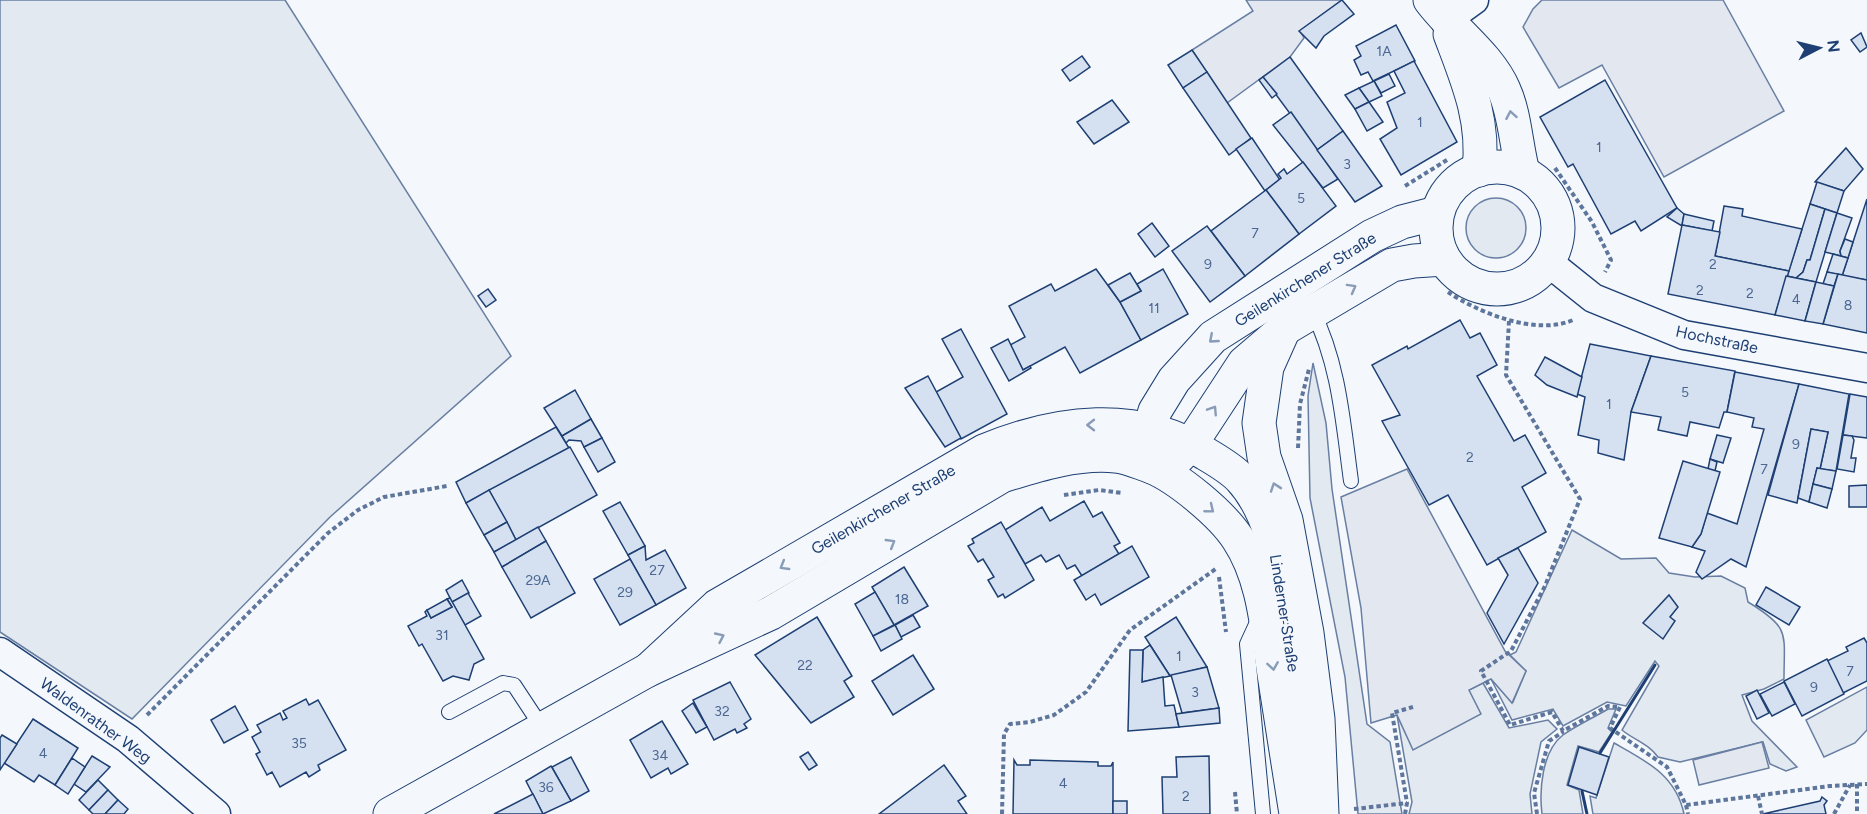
<svg xmlns="http://www.w3.org/2000/svg" width="1867" height="814" viewBox="0 0 1867 814" font-family="Figtree,sans-serif">
<style>
.green{fill:#e3e9f0;stroke:#687fa3;stroke-width:1.5}
.parking{fill:#e3e8f0;stroke:#687fa3;stroke-width:1.5}
.building{fill:#d5e0f0;stroke:#1d3f73;stroke-width:1.5}
.lines{fill:none;stroke-linecap:round;stroke-linejoin:round}
.service-casing{stroke:#1d3f73;stroke-width:16}
.minor-casing{stroke:#1d3f73;stroke-width:31}
.tertiary-casing{stroke:#1d3f73;stroke-width:35}
.secondary-casing{stroke:#1d3f73;stroke-width:35}
.path{stroke:#5e769c;stroke-width:4;stroke-dasharray:4.5 3;stroke-linecap:butt}
.service{stroke:#f4f7fb;stroke-width:14}
.minor{stroke:#f4f7fb;stroke-width:28}
.tertiary{stroke:#f4f7fb;stroke-width:33}
.secondary{stroke:#f4f7fb;stroke-width:33}
.wall{stroke:#1d3f73;stroke-width:3}
.oneway{stroke:#889bb7}
.labels{text-anchor:middle;stroke-width:4.5;stroke-linejoin:round;paint-order:stroke}
.number-label{font-size:14px;fill:#4b6792}
.street-label{font-size:16px;fill:#1d3f73;stroke:#f4f7fb}
</style>
<rect width="100%" height="100%" fill="#f4f7fb"/>
<g class="green">
<polygon points="0,0 285,0 511,356 330,517 132,719 0,632"/>
<circle cx="1496" cy="228" r="30"/>
<polygon points="1313,363 1326,423 1332,489 1367,724 1390,742 1402,814 1358,814 1345,677 1310,498 1308,396"/>
<path d="M1572,530L1621,559L1656,558L1669,573L1695,577L1721,576L1745,588L1748,602C1791,628 1784,633 1784,679L1764,689L1742,695L1752,721L1797,767L1786,771L1770,764L1763,742L1680,762L1658,757C1649,744 1634,740 1622,730L1659,666L1655,661L1626,706L1607,702L1563,726L1553,709L1512,720L1491,679L1513,702L1526,671L1510,655L1516,652Z"/>
<polygon points="1483,683 1509,728 1548,720 1557,729 1541,742 1530,794 1532,814 1409,814 1412,802 1397,715 1413,749 1469,690"/>
<polygon points="1867,687 1867,730 1855,743 1824,757 1806,720"/>
<path d="M1608,709H1616L1608,728L1612,732L1599,752L1578,746L1567,785L1579,790L1583,814H1542C1539,790 1542,751 1563,735C1577,725 1593,718 1608,709Z"/>
<path d="M1614,743C1646,761 1676,775 1684,814H1593L1590,796L1596,798Z"/>
</g>
<g class="parking">
<polygon points="1246,0 1342,0 1300,31 1304,38 1290,57 1227,103 1192,50 1253,11"/>
<polygon points="1542,0 1723,0 1784,111 1664,177 1602,65 1559,88 1523,27 1533,9"/>
<polygon points="1407,469 1505,651 1526,671 1512,703 1491,679 1469,690 1481,714 1413,750 1397,715 1371,723 1361,608 1341,497"/>
<polygon points="1762,742 1769,768 1699,785 1693,760"/>
</g>
<g class="building">
<polygon points="1342,0 1354,14 1324,36 1316,48 1299,31"/>
<polygon points="1396,25 1415,61 1373,81 1368,72 1361,75 1354,60 1361,56 1356,46"/>
<polygon points="1861,33 1867,47 1860,52 1851,40"/>
<polygon points="1192,50 1207,72 1183,88 1168,65"/>
<polygon points="1082,56 1090,67 1070,81 1062,70"/>
<polygon points="1290,57 1343,131 1317,150 1263,77"/>
<polygon points="1414,61 1457,142 1401,175 1380,139 1397,128 1387,102 1405,93 1394,71"/>
<polygon points="1207,72 1251,138 1229,155 1183,88"/>
<polygon points="1389,74 1395,86 1381,93 1374,81"/>
<polygon points="1263,77 1277,94 1272,98 1259,80"/>
<polygon points="1605,80 1677,208 1641,231 1635,221 1611,234 1573,164 1568,167 1540,117"/>
<polygon points="1374,81 1382,96 1369,102 1359,88"/>
<polygon points="1359,88 1369,102 1355,109 1345,95"/>
<polygon points="1112,100 1129,122 1094,144 1077,122"/>
<polygon points="1369,102 1383,122 1367,131 1355,109"/>
<polygon points="1291,112 1338,179 1323,188 1273,125"/>
<polygon points="1343,131 1382,186 1355,202 1317,150"/>
<polygon points="1252,138 1280,180 1265,191 1236,149"/>
<polygon points="1846,148 1863,169 1844,191 1815,182"/>
<polygon points="1303,162 1336,206 1299,234 1266,190 1281,178 1278,174 1284,169 1287,174"/>
<polygon points="1817,182 1844,191 1837,213 1810,204"/>
<polygon points="1266,190 1299,234 1245,276 1211,231"/>
<polygon points="1867,199 1867,280 1842,276"/>
<polygon points="1810,204 1825,209 1810,260 1807,260 1803,272 1796,278 1787,276"/>
<polygon points="1724,206 1743,209 1742,216 1802,229 1789,271 1715,256"/>
<polygon points="1677,208 1684,214 1682,226 1667,217"/>
<polygon points="1825,209 1837,213 1816,282 1796,278 1803,272 1807,260 1810,260"/>
<polygon points="1837,213 1852,218 1840,251 1841,256 1825,252"/>
<polygon points="1684,214 1714,221 1712,231 1682,225"/>
<polygon points="1152,223 1169,246 1155,257 1138,234"/>
<polygon points="1682,225 1720,232 1715,256 1789,271 1775,315 1668,294"/>
<polygon points="1207,226 1245,276 1210,302 1172,251"/>
<polygon points="1845,239 1853,242 1848,258 1841,256 1840,251"/>
<polygon points="1833,254 1848,258 1842,276 1827,272"/>
<polygon points="1096,269 1120,302 1141,340 1080,373 1065,347 1023,370 1010,345 1025,337 1009,306 1051,284 1055,291"/>
<polygon points="1163,269 1188,314 1141,340 1120,302 1141,291 1137,284"/>
<polygon points="1827,272 1838,274 1834,286 1823,284"/>
<polygon points="1130,273 1141,291 1120,302 1108,285"/>
<polygon points="1838,274 1867,280 1867,333 1823,324"/>
<polygon points="1786,276 1816,282 1805,321 1775,315"/>
<polygon points="1816,282 1834,286 1823,324 1805,321"/>
<polygon points="488,289 496,300 486,307 478,296"/>
<polygon points="1460,320 1470,338 1480,333 1497,365 1477,376 1514,441 1525,435 1546,473 1522,487 1546,532 1487,565 1448,495 1429,505 1382,421 1400,415 1372,365 1407,346 1408,349"/>
<polygon points="961,329 1007,414 961,439 936,392 963,377 942,339"/>
<polygon points="1008,339 1023,370 1030,366 1031,368 1009,381 991,348"/>
<polygon points="1590,344 1651,356 1631,412 1624,460 1598,453 1599,440 1578,435 1585,397 1577,394"/>
<polygon points="1651,356 1735,371 1727,412 1724,412 1719,428 1690,422 1687,436 1658,430 1661,417 1631,412"/>
<polygon points="1545,357 1582,377 1577,397 1547,385 1535,375"/>
<polygon points="1735,372 1799,384 1746,567 1731,559 1702,579 1696,572 1705,551 1692,547 1701,534 1707,513 1737,524 1764,429 1752,427 1754,418 1727,412"/>
<polygon points="928,376 961,438 945,447 905,388"/>
<polygon points="1799,384 1849,394 1836,471 1820,469 1828,432 1811,429 1797,503 1768,495"/>
<polygon points="575,390 591,419 562,436 544,408"/>
<polygon points="1850,394 1867,397 1867,438 1843,435"/>
<polygon points="591,419 602,438 584,447 581,441 569,440 566,443 562,436"/>
<polygon points="556,427 569,448 466,503 456,482"/>
<polygon points="1811,429 1828,432 1820,469 1817,468 1809,502 1798,498"/>
<polygon points="1717,435 1731,438 1723,463 1710,459"/>
<polygon points="1843,435 1852,436 1854,440 1851,458 1856,458 1854,472 1837,469"/>
<polygon points="602,438 615,462 598,472 584,447"/>
<polygon points="570,447 597,495 516,540 489,490"/>
<polygon points="1710,459 1717,462 1715,471 1708,469"/>
<polygon points="1683,461 1720,472 1701,534 1692,547 1659,538"/>
<polygon points="1817,468 1836,471 1832,489 1813,484"/>
<polygon points="1813,484 1832,489 1827,508 1809,502"/>
<polygon points="1867,485 1867,507 1849,507 1849,486"/>
<polygon points="489,490 507,522 484,535 466,503"/>
<polygon points="1084,501 1093,517 1102,512 1120,543 1114,546 1119,554 1082,576 1075,565 1067,569 1059,555 1046,562 1041,555 1025,564 1005,530 1042,507 1050,521"/>
<polygon points="620,502 645,546 628,555 603,511"/>
<polygon points="507,522 516,540 494,552 484,535"/>
<polygon points="1001,522 1034,580 1005,598 1003,594 998,597 988,580 994,577 983,559 978,562 968,546 974,543 972,539"/>
<polygon points="538,527 546,541 502,567 494,552"/>
<polygon points="546,541 575,593 531,618 502,567"/>
<polygon points="645,546 646,560 665,550 686,588 656,605 628,555"/>
<polygon points="1132,546 1149,577 1101,605 1095,594 1086,600 1074,580"/>
<polygon points="1518,548 1538,583 1504,644 1487,613 1508,575 1498,558"/>
<polygon points="630,559 656,605 620,625 594,579"/>
<polygon points="904,567 928,606 894,625 872,587"/>
<polygon points="462,580 469,593 452,602 446,590"/>
<polygon points="1766,587 1800,607 1789,625 1756,605"/>
<polygon points="875,592 894,625 873,636 855,604"/>
<polygon points="468,593 481,616 465,625 452,602"/>
<polygon points="1669,595 1678,607 1670,617 1675,621 1663,639 1643,623"/>
<polygon points="450,598 484,659 474,664 469,680 453,676 443,681 422,644 419,646 408,626 427,616 425,612 427,610 431,618 452,607 447,599"/>
<polygon points="447,599 452,607 431,618 427,610"/>
<polygon points="913,615 920,627 901,637 895,625"/>
<polygon points="817,617 852,676 844,681 854,697 811,723 755,655"/>
<polygon points="1176,617 1207,667 1170,676 1145,637"/>
<polygon points="895,625 902,639 881,651 873,636"/>
<polygon points="1864,638 1867,643 1867,681 1843,693 1827,661 1848,651 1846,647"/>
<polygon points="1150,645 1170,676 1142,682 1143,650"/>
<polygon points="1130,650 1143,650 1142,682 1163,677 1165,706 1174,705 1179,727 1128,731"/>
<polygon points="913,655 934,689 893,715 872,681"/>
<polygon points="1827,659 1844,694 1802,716 1784,681"/>
<polygon points="1207,667 1219,708 1182,713 1171,675"/>
<polygon points="730,682 751,719 744,724 747,728 737,733 735,729 714,740 693,700"/>
<polygon points="1784,682 1795,704 1772,716 1760,694"/>
<polygon points="1757,690 1769,713 1757,719 1746,696"/>
<polygon points="306,699 309,705 318,700 346,750 318,765 320,770 309,777 306,772 280,787 272,772 267,775 256,754 260,752 252,737 261,732 257,725 280,713 283,720 287,718 283,711"/>
<polygon points="693,703 707,727 696,733 682,711"/>
<polygon points="235,706 248,730 224,743 211,720"/>
<polygon points="1219,708 1220,723 1179,727 1176,714"/>
<polygon points="33,719 78,748 55,785 39,775 34,782 4,763"/>
<polygon points="662,721 688,764 671,774 668,768 651,778 630,740"/>
<polygon points="2,735 17,744 0,770 0,738"/>
<polygon points="1579,747 1609,757 1597,795 1568,785"/>
<polygon points="808,752 817,765 809,770 800,757"/>
<polygon points="92,756 110,767 86,792 74,784"/>
<polygon points="1209,756 1210,814 1163,814 1162,777 1177,777 1176,757"/>
<polygon points="571,757 589,791 571,801 552,767"/>
<polygon points="72,758 85,767 68,794 55,785"/>
<polygon points="1014,760 1017,765 1030,765 1030,760 1098,762 1098,766 1111,766 1113,762 1113,814 1013,814"/>
<polygon points="944,765 966,796 958,801 967,814 879,814"/>
<polygon points="551,766 571,801 543,814 526,781"/>
<polygon points="98,780 108,790 89,810 79,800"/>
<polygon points="108,790 118,800 105,814 93,814 89,810"/>
<polygon points="533,794 543,814 494,814"/>
<polygon points="1822,797 1827,801 1824,805 1826,814 1763,814 1820,801"/>
<polygon points="118,800 128,809 124,814 105,814"/>
<rect x="1113" y="801" width="14" height="13"/>
</g>
<g class="lines">
<defs>
<g id="service">
<path d="M1312,310C1339,363 1343,422 1351,481"/>
<polyline points="1259,618 1247,644 1263,814"/>
<polyline points="449,712 503,683 514,685 543,729"/>
</g>
<g id="minor">
<polyline points="1445,21 1474,0"/>
<polyline points="1548,262 1593,298 1684,335 1867,368"/>
<polyline points="0,652 128,739 216,814"/>
</g>
<g id="tertiary">
<polyline points="1293,654 1302,723 1311,766"/>
<path d="M648,670L717,606L984,451C1056,421 1138,410 1206,454C1218,461 1230,468 1240,478C1268,508 1277,552 1283,591"/>
<path d="M390,814L648,670L771,613L1002,476C1037,465 1078,452 1116,456C1128,457 1140,463 1152,467"/>
</g>
<g id="secondary">
<path d="M1430,0C1452,30 1489,55 1504,90C1515,114 1516,146 1523,172"/>
<path d="M1450,34C1467,79 1485,120 1479,170"/>
<circle cx="1497" cy="228" r="61"/>
<polyline points="1284,329 1267,367 1259,423 1264,457 1286,520 1307,633 1318,719 1322,814"/>
<polyline points="1164,472 1191,444 1244,363 1284,329 1392,265 1414,261 1444,259"/>
<path d="M1296,814C1289,767 1281,721 1274,674C1267,630 1264,578 1238,539C1222,514 1178,478 1152,467L1150,428L1155,411L1174,380L1213,337L1372,236L1402,222L1437,213"/>
</g>
</defs>
<use href="#service" class="service-casing"/>
<use href="#minor" class="minor-casing"/>
<use href="#tertiary" class="tertiary-casing"/>
<use href="#secondary" class="secondary-casing"/>
<g class="path">
<polyline points="1555,168 1592,222 1611,260 1605,272"/>
<polyline points="1405,186 1447,160"/>
<path d="M1448,292C1479,313 1536,336 1573,320"/>
<polyline points="1509,321 1506,375 1580,499 1545,586 1511,651 1481,671 1510,725 1552,712 1563,731 1608,706 1620,707 1610,728 1667,767 1686,805 1830,786 1867,784"/>
<polyline points="1298,448 1300,404 1309,369"/>
<polyline points="1064,495 1099,490 1122,493"/>
<polyline points="1219,577 1226,632"/>
<polyline points="147,715 328,533 358,510 384,497 447,486"/>
<polyline points="1857,784 1857,814"/>
<polyline points="1235,792 1237,814"/>
<polyline points="1758,796 1762,814"/>
<polyline points="1686,805 1688,814"/>
<polyline points="1354,809 1407,803"/>
<polyline points="1002,814 1004,734 1010,724 1030,722 1054,715 1086,692 1130,630 1217,568"/>
<polyline points="1405,814 1407,803 1392,713 1413,707"/>
<polyline points="1537,814 1534,793 1549,741 1563,732"/>
<polyline points="1834,814 1850,785"/>
</g>
<use href="#service" class="service"/>
<use href="#minor" class="minor"/>
<use href="#tertiary" class="tertiary"/>
<use href="#secondary" class="secondary"/>
<g class="wall">
<polyline points="1600,753 1655,665"/>
<polyline points="1582,791 1587,814"/>
</g>
</g>
<defs><path id="oneway-chevron" d="M-2-3.5L2.5 0L-2 3.5" fill="none" stroke-width="1.6" stroke-linecap="round" stroke-linejoin="round" transform="scale(1.5)"/></defs>
<g class="oneway">
<use href="#oneway-chevron" transform="translate(1511 115) rotate(-100)"/>
<use href="#oneway-chevron" transform="translate(1352 288) rotate(-29)"/>
<use href="#oneway-chevron" transform="translate(1213 339) rotate(139)"/>
<use href="#oneway-chevron" transform="translate(1213 410) rotate(-57)"/>
<use href="#oneway-chevron" transform="translate(1091 425) rotate(180)"/>
<use href="#oneway-chevron" transform="translate(1275 487) rotate(-109)"/>
<use href="#oneway-chevron" transform="translate(1210 509) rotate(39)"/>
<use href="#oneway-chevron" transform="translate(891 543) rotate(-31)"/>
<use href="#oneway-chevron" transform="translate(784 566) rotate(149)"/>
<use href="#oneway-chevron" transform="translate(720 637) rotate(-25)"/>
<use href="#oneway-chevron" transform="translate(1273 666) rotate(81)"/>
</g>
<g class="labels">
<g class="number-label">
<text x="1384" y="56">1A</text>
<text x="1420" y="127">1</text>
<text x="1599" y="152">1</text>
<text x="1347" y="169">3</text>
<text x="1301" y="203">5</text>
<text x="1255" y="238">7</text>
<text x="1208" y="269">9</text>
<text x="1713" y="269">2</text>
<text x="1700" y="295">2</text>
<text x="1750" y="298">2</text>
<text x="1796" y="304">4</text>
<text x="1848" y="310">8</text>
<text x="1154" y="313">11</text>
<text x="1685" y="397">5</text>
<text x="1609" y="409">1</text>
<text x="1796" y="449">9</text>
<text x="1470" y="462">2</text>
<text x="1764" y="474">7</text>
<text x="657" y="575">27</text>
<text x="538" y="585">29A</text>
<text x="625" y="597">29</text>
<text x="902" y="604">18</text>
<text x="442" y="640">31</text>
<text x="1179" y="661">1</text>
<text x="805" y="670">22</text>
<text x="1850" y="676">7</text>
<text x="1814" y="692">9</text>
<text x="1195" y="697">3</text>
<text x="722" y="716">32</text>
<text x="299" y="748">35</text>
<text x="43" y="758">4</text>
<text x="660" y="760">34</text>
<text x="1063" y="788">4</text>
<text x="546" y="792">36</text>
<text x="1186" y="801">2</text>
</g>
<g class="street-label">
<text transform="translate(1305 279) rotate(-32)" y="6">Geilenkirchener Straße</text>
<text transform="translate(1717 339) rotate(12)" y="6">Hochstraße</text>
<text transform="translate(883 509) rotate(-30)" y="6">Geilenkirchener Straße</text>
<text transform="translate(1285 613) rotate(81)" y="6">Linderner Straße</text>
<text transform="translate(96 720) rotate(36)" y="6">Waldenrather Weg</text>
</g>
</g>
<g transform="translate(1819 48) rotate(83)" stroke="#f4f7fb" stroke-width="4.5" paint-order="stroke">
<path d="M0-4.5L10 22L0 15L-10 22Z" fill="#1d3f73"/>
<text y="-9" font-size="16" font-weight="bold" text-anchor="middle" fill="#1d3f73">N</text>
</g>
</svg>
